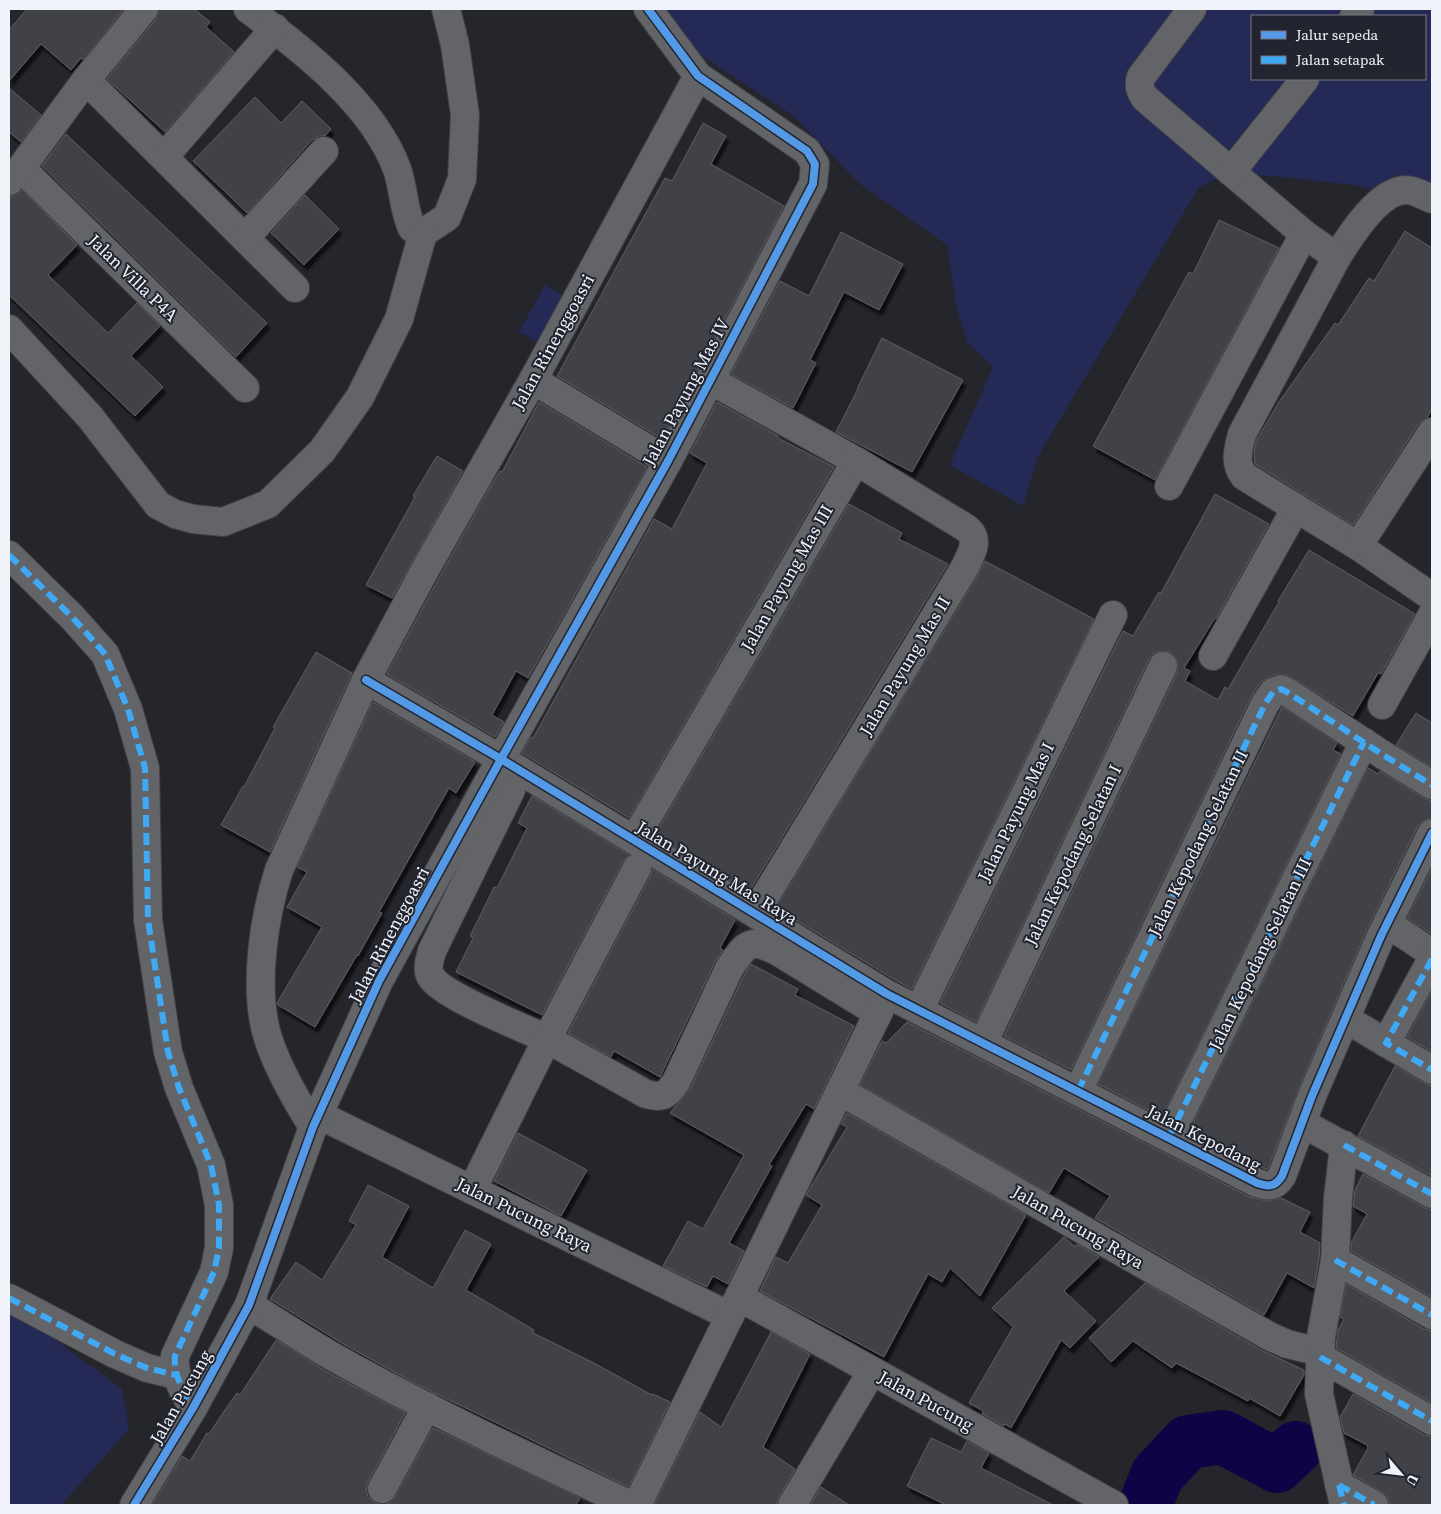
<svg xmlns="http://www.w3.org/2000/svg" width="1441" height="1514" viewBox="0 0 1441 1514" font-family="'Source Serif 4',serif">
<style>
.green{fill:#242a55;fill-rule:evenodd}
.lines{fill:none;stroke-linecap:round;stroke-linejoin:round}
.stream{stroke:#0d0345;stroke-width:9}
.river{stroke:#0d0345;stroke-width:54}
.building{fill:#414247;stroke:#5d5e64;filter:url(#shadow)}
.minor-casing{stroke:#404146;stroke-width:30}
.minor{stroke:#636468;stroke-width:28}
.quiet{stroke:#3fa9f5;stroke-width:6;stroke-dasharray:12 6;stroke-linecap:butt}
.cycleway-casing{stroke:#22252f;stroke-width:11}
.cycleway{stroke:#5399e6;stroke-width:8}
.labels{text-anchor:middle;stroke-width:4;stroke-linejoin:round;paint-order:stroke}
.street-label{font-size:18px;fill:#f1f3fa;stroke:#22252f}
</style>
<defs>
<filter id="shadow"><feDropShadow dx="3" dy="5.5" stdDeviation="1" flood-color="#0009"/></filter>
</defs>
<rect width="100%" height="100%" fill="#25262c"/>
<g class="green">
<path d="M663,9H1432V209L1356,185L1250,174L1231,172L1199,187L1037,458L1023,506L950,465L993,367L967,342L956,305L947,245L860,184L794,116L688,47ZM1252,16H1425V79H1252Z"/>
<polygon points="545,285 571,300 545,346 519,332"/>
<polygon points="9,1306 122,1389 129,1429 61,1505 9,1505"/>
</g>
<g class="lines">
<polyline class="stream" points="1147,1501 1149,1505"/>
<polyline class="river" points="1147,1501 1157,1475 1188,1442 1223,1437 1277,1466 1296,1448"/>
</g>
<g class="building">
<polygon points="27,9 124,9 83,60 81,58 71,70 41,44 9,81 9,30"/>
<polygon points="159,9 194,9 210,22 206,27 234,52 165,132 107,79 156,19"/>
<polygon points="9,88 41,115 21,142 9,132"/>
<polygon points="255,97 281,123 302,101 331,129 325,136 319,136 312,140 247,213 193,161"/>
<polygon points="703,123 726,136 711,164 784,206 662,439 557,376 665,178 672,181"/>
<polygon points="66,134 267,323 236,357 42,166"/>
<polygon points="22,190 77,245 48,275 108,333 137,303 160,326 131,356 163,387 135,416 9,295 9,198"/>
<polygon points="305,195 339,229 304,265 271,233"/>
<polygon points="1219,220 1279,248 1155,480 1093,446 1189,272 1193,274"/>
<polygon points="1405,231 1432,248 1432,409 1427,418 1419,423 1353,525 1255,464 1254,453 1256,441 1279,402 1335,323 1338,325 1369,278 1374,281"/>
<polygon points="841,232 903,264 879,310 844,292 810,360 816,363 793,408 731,374 780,281 809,296"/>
<polygon points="882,338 963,380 912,472 836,432 858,389 857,389"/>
<polygon points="539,402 647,467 528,678 516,671 492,715 504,722 495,737 387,674 440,576 490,487 500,471 502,472"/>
<polygon points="717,402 778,436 778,438 834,467 629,818 522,753 531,737 533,738 654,519 672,529 707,463 690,453"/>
<polygon points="437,456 463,471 392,598 366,585 415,497 413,496"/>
<polygon points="1215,494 1269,524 1216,619 1215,618 1184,668 1190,671 1185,681 1218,700 1225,687 1228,689 1279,602 1278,601 1309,550 1415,614 1385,667 1381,674 1378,673 1353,716 1288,675 1276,674 1267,678 1260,683 1251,697 1071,1070 1004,1036 1177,673 1178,664 1176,658 1170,652 1161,651 1154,653 1149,659 976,1022 940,1003 1123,631 1133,636 1159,592 1161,593"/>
<polygon points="849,504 902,533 899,539 948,564 749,892 655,835"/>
<polygon points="985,561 1094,619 912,989 895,980 776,908 978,575"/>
<polygon points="316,652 352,673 270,852 221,825 243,786 244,787 275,728 273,727"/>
<polygon points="373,702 475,762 456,793 449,788 379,912 382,913 358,956 357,955 315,1027 278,1005 277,1003 322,927 287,907 307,872 297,867"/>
<polygon points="1282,707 1337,743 1333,750 1341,754 1162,1117 1098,1084"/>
<polygon points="1416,713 1432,723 1432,767 1396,745"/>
<polygon points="1368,768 1378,774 1380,771 1424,798 1432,801 1432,818 1424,820 1418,826 1367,929 1298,1090 1268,1169 1265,1169 1189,1131"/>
<polygon points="532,796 629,855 623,861 542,1015 456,972 473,938 470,936 482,912 494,887 497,888 527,828 518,823"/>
<polygon points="1432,868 1432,934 1407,918"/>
<polygon points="652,869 735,920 720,948 723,950 716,960 660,1077 614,1051 611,1057 568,1033 651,875"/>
<polygon points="751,964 798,989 795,995 854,1026 814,1109 806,1104 769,1165 772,1166 729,1243 744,1251 728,1284 713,1276 707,1287 663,1266 688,1221 703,1229 744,1155 670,1113 690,1089 744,975"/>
<polygon points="1432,991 1432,1052 1407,1037"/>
<polygon points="907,1022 1250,1197 1267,1201 1281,1198 1310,1212 1300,1232 1320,1243 1319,1258 1314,1288 1287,1273 1264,1315 1095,1218 1110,1196 1064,1168 1049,1193 860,1085 882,1041 886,1043"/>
<polygon points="1395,1066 1424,1083 1432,1086 1432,1176 1358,1136"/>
<polygon points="847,1113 1026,1215 980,1296 950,1268 942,1282 928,1274 884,1357 760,1291 776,1257 788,1263 822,1205 806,1195 847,1127 841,1124"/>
<polygon points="518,1133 587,1170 561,1216 494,1181"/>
<polygon points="1363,1174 1425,1208 1432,1210 1432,1297 1351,1251 1351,1243 1367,1214 1353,1206 1355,1190"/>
<polygon points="368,1185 409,1206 382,1257 433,1288 465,1230 491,1244 466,1290 534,1330 533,1333 592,1362 652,1395 653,1394 670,1402 629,1487 416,1384 345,1345 270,1299 296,1262 322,1280 356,1225 349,1221"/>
<polygon points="1064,1237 1075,1247 1077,1244 1099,1257 1064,1291 1096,1321 1070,1348 1061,1340 1011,1428 1005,1424 1004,1426 982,1414 983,1411 969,1403 1013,1327 992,1308"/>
<polygon points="1145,1283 1261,1350 1304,1370 1304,1375 1280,1416 1249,1398 1248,1401 1176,1363 1172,1368 1133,1341 1111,1362 1089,1338"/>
<polygon points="1346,1284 1424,1329 1432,1331 1432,1403 1336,1348 1338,1330 1344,1319 1340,1317"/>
<polygon points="771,1332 810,1354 763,1447 795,1469 779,1497 776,1505 654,1505 700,1412 721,1427"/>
<polygon points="276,1340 329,1373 405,1413 368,1482 366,1490 368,1497 375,1503 383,1505 390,1503 395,1497 433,1428 580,1498 576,1505 152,1505 182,1456 190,1461 207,1433 209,1434 225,1410 237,1393 240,1395"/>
<polygon points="1353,1394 1424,1435 1432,1437 1432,1505 1390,1505 1388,1498 1382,1492 1353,1475 1368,1448 1367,1445 1344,1433 1340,1417"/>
<polygon points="931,1438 961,1452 967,1441 989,1453 981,1468 1053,1505 946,1505 907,1486"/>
<polygon points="821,1487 849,1505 810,1505"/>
</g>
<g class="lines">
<defs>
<g id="minor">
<path d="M248,9C302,49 373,104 397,169C404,189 403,209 412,228L423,233L447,217L462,179L465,115L455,45L446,9"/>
<path d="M1192,9L1141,77C1138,85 1140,91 1145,98L1304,234"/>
<polyline points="1354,16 1360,9"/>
<polyline points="86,80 295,288"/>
<polyline points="164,157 275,28"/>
<polyline points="21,168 245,388"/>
<polyline points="1231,172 1305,79"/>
<polyline points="9,181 21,168 86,80 144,9"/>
<polyline points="245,238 324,151"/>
<path d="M1337,257C1350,236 1379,190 1406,190C1415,190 1424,196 1432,199"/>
<polyline points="9,329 90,417 158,505 175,514 193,519 223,522 268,504 322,451 360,397 399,319 423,233"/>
<polyline points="533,380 668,461"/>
<path d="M1169,486L1304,234L1337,257L1242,434C1238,449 1234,463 1244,476L1296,508L1213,656"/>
<polyline points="1296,508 1358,546 1432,597"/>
<polyline points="1358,546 1432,432"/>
<path d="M9,555L73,618L105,654L128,709L145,768L148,920L168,1052L179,1088L211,1165L219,1205V1248L214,1272L175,1356C173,1375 184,1392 193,1408"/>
<path d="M366,680L501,759L887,994L1257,1183C1269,1187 1275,1187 1282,1176L1312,1096L1381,936L1432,833"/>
<polyline points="1382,705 1432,615"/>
<path d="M511,790L432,951C430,959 426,969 431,977C444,997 522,1027 547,1039L637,868"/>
<polyline points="634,840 856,461 710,380"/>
<path d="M755,913L965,567C971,554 981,539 966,528L856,461"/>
<polyline points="1388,924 1432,953"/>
<polyline points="919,1010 1113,615"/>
<polyline points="1346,1019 1432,1070"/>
<polyline points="983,1043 1163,666"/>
<polyline points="1386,1043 1432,959"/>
<polyline points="840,1091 1269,1336 1287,1344 1320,1352"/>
<polyline points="1078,1091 1265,704 1273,692 1281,689 1287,692 1380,753 1432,785"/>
<polyline points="319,1115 730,1316"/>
<polyline points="1302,1123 1432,1194"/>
<path d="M313,1127C296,1100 274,1062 266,1031C254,984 264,916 279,870L366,680L426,568L533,380L698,76"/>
<polyline points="1169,1137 1364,742"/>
<path d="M472,1190L547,1039L646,1094C664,1099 666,1095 676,1082L730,967C747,943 749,938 777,951L878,1013"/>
<polyline points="1335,1260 1432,1315"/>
<polyline points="739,1297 1114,1505"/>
<polyline points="9,1298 115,1354 147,1368 176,1375"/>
<path d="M249,1305C279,1323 307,1342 337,1359C432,1412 532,1459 631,1505"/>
<polyline points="1320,1357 1432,1421"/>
<polyline points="1339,1485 1374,1505"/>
<polyline points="382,1489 427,1406"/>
<polyline points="134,1505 193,1408 249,1305 313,1127 379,981 501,759 668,461 813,184 815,164 807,151 698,76 648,9"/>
<polyline points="637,1505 886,997"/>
<polyline points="792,1505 872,1371"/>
<polyline points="1344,1505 1319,1394 1321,1337 1335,1260 1338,1198 1344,1145"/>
</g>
</defs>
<use href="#minor" class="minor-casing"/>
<use href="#minor" class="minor"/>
<g class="quiet">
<path d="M9,555L73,618L105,654L128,709L145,768L148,920L168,1052L179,1088L211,1165L219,1205V1248L214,1272L175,1356C173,1375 184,1392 193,1408"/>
<polyline points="1432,959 1386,1043 1432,1070"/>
<polyline points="1078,1091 1265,704 1273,692 1281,689 1287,692 1380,753 1432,785"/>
<polyline points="1169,1137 1364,742"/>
<polyline points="1344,1145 1432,1194"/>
<polyline points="1335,1260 1432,1315"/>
<polyline points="9,1298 115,1354 147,1368 176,1375"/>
<polyline points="1320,1357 1432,1421"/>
<polyline points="1339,1485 1374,1505"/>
<polyline points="1339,1485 1344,1505"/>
</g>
<defs>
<g id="cycleway">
<path d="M366,680L501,759L887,994L1257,1183C1269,1187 1275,1187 1282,1176L1312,1096L1381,936L1432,833"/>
<polyline points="134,1505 193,1408 249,1305 313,1127 379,981 501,759 668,461 813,184 815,164 807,151 698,76 648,9"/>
</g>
</defs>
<use href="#cycleway" class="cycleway-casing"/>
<use href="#cycleway" class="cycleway"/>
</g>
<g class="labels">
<g class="street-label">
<text transform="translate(133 278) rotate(44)" y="6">Jalan Villa P4A</text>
<text transform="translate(553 342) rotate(-61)" y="6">Jalan Rinenggoasri</text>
<text transform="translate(686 392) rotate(-62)" y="6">Jalan Payung Mas IV</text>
<text transform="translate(787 578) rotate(-60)" y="6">Jalan Payung Mas III</text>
<text transform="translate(905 666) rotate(-59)" y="6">Jalan Payung Mas II</text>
<text transform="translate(1016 812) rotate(-64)" y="6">Jalan Payung Mas I</text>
<text transform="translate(1198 843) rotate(-64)" y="6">Jalan Kepodang Selatan II</text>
<text transform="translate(1073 855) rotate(-64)" y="6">Jalan Kepodang Selatan I</text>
<text transform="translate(717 873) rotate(31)" y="6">Jalan Payung Mas Raya</text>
<text transform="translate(389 935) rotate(-62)" y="6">Jalan Rinenggoasri</text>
<text transform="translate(1260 954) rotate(-64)" y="6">Jalan Kepodang Selatan III</text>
<text transform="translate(1204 1138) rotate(27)" y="6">Jalan Kepodang</text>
<text transform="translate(524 1215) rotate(26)" y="6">Jalan Pucung Raya</text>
<text transform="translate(1078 1227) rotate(30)" y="6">Jalan Pucung Raya</text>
<text transform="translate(181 1397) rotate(-60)" y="6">Jalan Pucung</text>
<text transform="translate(926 1401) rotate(29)" y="6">Jalan Pucung</text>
</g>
</g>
<rect width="1441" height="1514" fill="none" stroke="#f1f3fa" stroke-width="20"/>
<rect x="1251" y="15" width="175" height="65" fill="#22252f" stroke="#757780"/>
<rect x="1261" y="31" width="25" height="8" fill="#5399e6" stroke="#757780"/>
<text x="1296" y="40" font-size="15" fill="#f1f3fa">Jalur sepeda</text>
<rect x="1261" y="56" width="25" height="8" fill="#3fa9f5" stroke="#757780"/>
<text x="1296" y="65" font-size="15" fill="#f1f3fa">Jalan setapak</text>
<g transform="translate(1401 1474) rotate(118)" stroke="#22252f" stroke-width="4" paint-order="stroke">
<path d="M0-4L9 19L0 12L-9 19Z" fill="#f1f3fa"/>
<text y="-8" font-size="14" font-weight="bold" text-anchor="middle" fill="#f1f3fa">U</text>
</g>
</svg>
